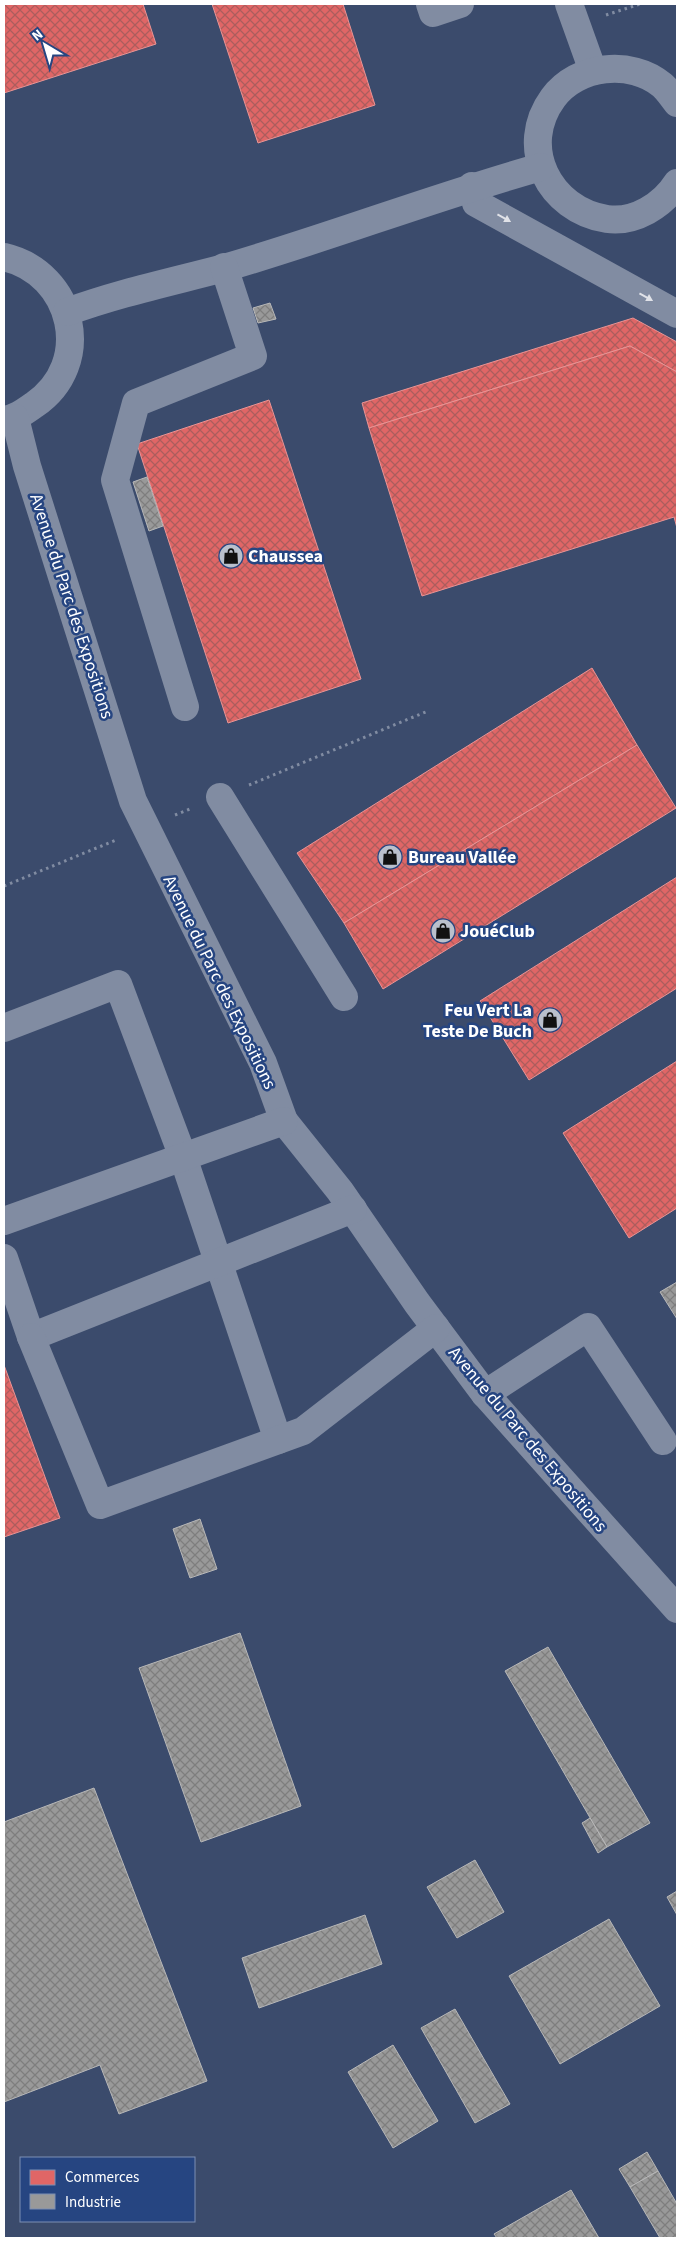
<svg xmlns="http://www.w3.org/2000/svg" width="681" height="2242" viewBox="0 0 681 2242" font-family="'Source Sans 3',sans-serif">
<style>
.shops{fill:url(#shops-cross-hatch);stroke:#e99494}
.industry{fill:url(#industry-cross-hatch);stroke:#b8b8b8}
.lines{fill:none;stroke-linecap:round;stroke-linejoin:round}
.path{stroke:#818ca2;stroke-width:3;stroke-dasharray:2.5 4;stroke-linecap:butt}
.minor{stroke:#818ca2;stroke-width:28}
.oneway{fill:#e0e2e8}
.labels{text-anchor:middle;stroke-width:5;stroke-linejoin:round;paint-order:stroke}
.poi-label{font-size:18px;font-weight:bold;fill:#fff;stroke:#264581;text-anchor:start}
.street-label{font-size:18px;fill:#fff;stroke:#264581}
</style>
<defs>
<pattern id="shops-cross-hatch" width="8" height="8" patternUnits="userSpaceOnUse" patternTransform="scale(1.25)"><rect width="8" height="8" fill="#e06666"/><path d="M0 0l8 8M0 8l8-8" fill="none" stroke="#ac5d5d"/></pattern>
<pattern id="industry-cross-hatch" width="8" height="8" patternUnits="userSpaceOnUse" patternTransform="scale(1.25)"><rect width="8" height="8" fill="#999"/><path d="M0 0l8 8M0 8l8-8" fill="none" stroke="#7e7e7e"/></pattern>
</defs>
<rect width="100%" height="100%" fill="#3b4b6c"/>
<g class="shops">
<polygon points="4,4 143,4 156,44 4,93"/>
<polygon points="212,4 343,4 375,105 258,143"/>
<polygon points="633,318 677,342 677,372 630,346 369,428 362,403"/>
<polygon points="630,346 677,372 677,528 674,517 422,596 369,428"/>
<polygon points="269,400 361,679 228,723 137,444"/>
<polygon points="592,668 637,745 344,923 297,853"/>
<polygon points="637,745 676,808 383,989 344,923"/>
<polygon points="677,877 677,988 529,1080 480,1001"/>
<polygon points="677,1061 677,1208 629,1238 563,1133"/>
<polygon points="4,1365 60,1518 4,1537"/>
</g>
<g class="industry">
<polygon points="270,303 276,319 258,323 253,308"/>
<polygon points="147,477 163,526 149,531 133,482"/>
<polygon points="677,1282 677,1319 660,1292"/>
<polygon points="200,1519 217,1569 190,1578 173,1529"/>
<polygon points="240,1633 301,1806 201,1842 139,1668"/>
<polygon points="548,1647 650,1823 607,1847 505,1671"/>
<polygon points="94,1788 207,2081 119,2114 100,2065 4,2102 4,1822"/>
<polygon points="590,1818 607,1847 598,1853 582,1823"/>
<polygon points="475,1860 504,1912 457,1938 427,1887"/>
<polygon points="677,1891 677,1915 667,1897"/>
<polygon points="365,1915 382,1964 259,2008 242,1958"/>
<polygon points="609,1919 660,2006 560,2064 509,1976"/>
<polygon points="455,2009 510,2104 475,2123 421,2028"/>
<polygon points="393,2045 438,2121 393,2148 348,2072"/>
<polygon points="647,2152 658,2171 630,2187 619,2169"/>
<polygon points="658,2171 677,2204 677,2238 660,2238 630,2187"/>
<polygon points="571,2190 599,2238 497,2238 494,2234"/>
</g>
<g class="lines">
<g class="path">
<polyline points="606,15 640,4"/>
<polyline points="249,785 428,711"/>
<polyline points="175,815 190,809"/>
<polyline points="4,886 116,840"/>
</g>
<g class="minor">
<polyline points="430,4 433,13 460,4"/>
<polyline points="569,4 593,71"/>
<path d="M677,103C672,97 668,90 662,85C631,59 577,65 553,98C517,147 549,210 607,219C635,223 663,205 677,183"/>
<polyline points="472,186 476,203 677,314"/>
<path d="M4,257C74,273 95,364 34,405C24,412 16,418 4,420"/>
<path d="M67,312C119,293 171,282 224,268C331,237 434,197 541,167"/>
<polyline points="15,418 27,466 133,801 263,1063 284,1121 340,1191 417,1303 485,1394 677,1609"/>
<polyline points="185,707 115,480 136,403 253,356 224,267"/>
<polyline points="220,797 344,997"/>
<polyline points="4,1028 118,984 183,1157 278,1440"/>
<polyline points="4,1221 284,1121"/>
<polyline points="4,1258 31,1337 353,1209"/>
<polyline points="31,1337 100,1505 303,1431 436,1328"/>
<polyline points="485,1394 588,1327 663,1441"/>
</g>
</g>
<defs><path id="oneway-solid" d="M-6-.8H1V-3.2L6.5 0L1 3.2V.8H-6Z" transform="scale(1.25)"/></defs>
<g class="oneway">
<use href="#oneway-solid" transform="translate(504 218) rotate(29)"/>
<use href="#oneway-solid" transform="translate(646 297) rotate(29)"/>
</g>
<defs>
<symbol id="shop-disc" viewBox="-11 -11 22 22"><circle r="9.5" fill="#bac0cc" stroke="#264581"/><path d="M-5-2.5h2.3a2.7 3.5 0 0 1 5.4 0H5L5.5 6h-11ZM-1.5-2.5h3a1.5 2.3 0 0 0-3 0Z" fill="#111"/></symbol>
</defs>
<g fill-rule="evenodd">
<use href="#shop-disc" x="217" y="542" width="28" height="28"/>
<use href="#shop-disc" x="376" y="843" width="28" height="28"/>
<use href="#shop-disc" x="429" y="917" width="28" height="28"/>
<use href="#shop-disc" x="536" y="1006" width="28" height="28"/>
</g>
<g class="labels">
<g class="poi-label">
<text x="248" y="562">Chaussea</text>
<text x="408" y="863">Bureau Vallée</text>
<text x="460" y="937">JouéClub</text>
<text x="532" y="1016" text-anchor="end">Feu Vert La<tspan x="532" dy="21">Teste De Buch</tspan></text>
</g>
<g class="street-label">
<text transform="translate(72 606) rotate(72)" y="6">Avenue du Parc des Expositions</text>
<text transform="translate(220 982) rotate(64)" y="6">Avenue du Parc des Expositions</text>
<text transform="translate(528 1439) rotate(50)" y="6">Avenue du Parc des Expositions</text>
</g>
</g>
<rect width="681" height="2242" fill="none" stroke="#ffffff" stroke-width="10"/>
<rect x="20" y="2157" width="175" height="65" fill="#264581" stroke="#7d8fb3"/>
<rect x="30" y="2170" width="25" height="15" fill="#e06666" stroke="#7d8fb3"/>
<text x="65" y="2182" font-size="15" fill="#ffffff">Commerces</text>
<rect x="30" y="2194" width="25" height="15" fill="#999999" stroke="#7d8fb3"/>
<text x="65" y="2207" font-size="15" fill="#ffffff">Industrie</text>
<g transform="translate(45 45) rotate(322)" stroke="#264581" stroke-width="4" paint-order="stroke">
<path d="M0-4L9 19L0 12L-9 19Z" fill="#ffffff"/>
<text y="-8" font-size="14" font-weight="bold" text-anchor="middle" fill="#ffffff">N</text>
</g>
</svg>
